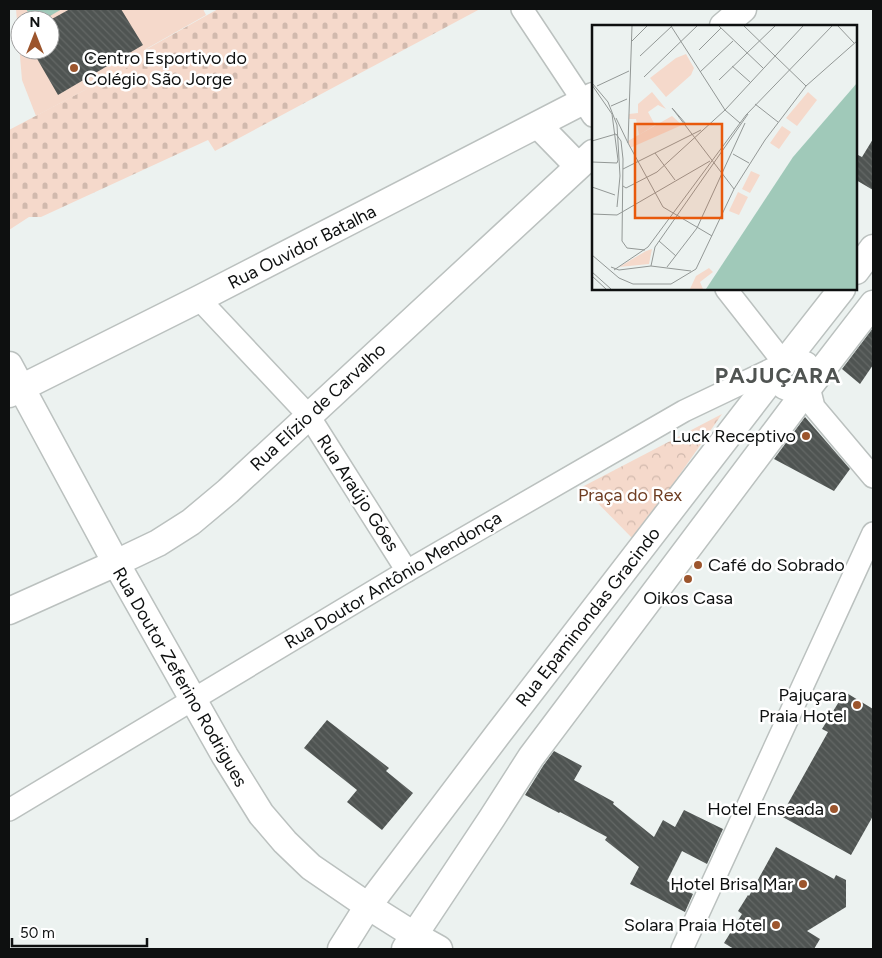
<svg xmlns="http://www.w3.org/2000/svg" width="882" height="958" viewBox="0 0 882 958" font-family="Figtree,sans-serif">
<style>
.forest{fill:url(#forest-crowns)}
.cemetery{fill:url(#cemetery-stones)}
.garden{fill:#f5d9cb;fill-rule:evenodd}
.water{fill:url(#water-rules)}
.building{fill:url(#building-back-hatch)}
.lines{fill:none;stroke-linecap:round;stroke-linejoin:round}
.minor-casing{stroke:#bbc1bf;stroke-width:24}
.tertiary-casing{stroke:#bbc1bf;stroke-width:29}
.minor{stroke:#fff;stroke-width:21}
.tertiary{stroke:#fff;stroke-width:26}
.poi-dot{fill:#9c552d;stroke:#fff;stroke-width:2}
.labels{text-anchor:middle;stroke-width:5;stroke-linejoin:round;paint-order:stroke}
.poi-label{font-size:18px;fill:#0e1010;stroke:#fff;text-anchor:end}
.street-label{font-size:18px;fill:#0e1010;stroke:#fff}
.park-label{font-size:18px;fill:#6e3d22;stroke:#fff}
.district-label{font-size:22px;font-weight:bold;letter-spacing:1px;fill:#505452;stroke:#fff}
.inset-road{fill:none;stroke:#939896;stroke-width:1}
.view{fill:#e8590c;fill-opacity:0.15;stroke:#e8590c;stroke-width:2.5}
.inset-edge{fill:none;stroke:#0e1010;stroke-width:2.5}
</style>
<defs>
<pattern id="forest-crowns" width="20" height="18" patternUnits="userSpaceOnUse" patternTransform="scale(1.25)"><rect width="20" height="18" fill="#f5d9cb"/><path d="M2 6a3 3 0 1 1 6 0M12 15a3 3 0 1 1 6 0" fill="none" stroke="#d1b9ad"/></pattern>
<pattern id="cemetery-stones" width="16" height="16" patternUnits="userSpaceOnUse" patternTransform="scale(1.25)"><rect width="16" height="16" fill="#f5d9cb"/><path d="M2 7V4a2 2 0 0 1 4 0v3zM10 15v-3a2 2 0 0 1 4 0v3z" fill="#d1b9ad"/></pattern>
<pattern id="water-rules" width="6" height="5" patternUnits="userSpaceOnUse" patternTransform="scale(1.25)"><rect width="6" height="5" fill="#a0c9b9"/><path d="M0 2.5h6" fill="none" stroke="#89ac9e"/></pattern>
<pattern id="building-back-hatch" width="6" height="6" patternUnits="userSpaceOnUse" patternTransform="scale(1.25)"><rect width="6" height="6" fill="#4f5452"/><path d="M-1 5l2 2M0 0l6 6M5-1l2 2" fill="none" stroke="#646866"/></pattern>
</defs>
<rect width="100%" height="100%" fill="#ecf2f0"/>
<polygon class="forest" points="722,414 634,540 582,487"/>
<polygon class="cemetery" points="218,9 480,9 215,151 208,140 41,217 29,217 9,230 9,130 149,56 145,50"/>
<path class="garden" d="M16,9H203L206,15L146,49L149,56L36,116L22,80ZM20,20H50V50H20Z"/>
<polygon class="water" points="26,9 62,9 43,20 33,20"/>
<g class="building">
<polygon points="70,9 121,9 143,45 58,95 32,50 50,50 50,20"/>
<polygon points="873,139 873,190 856,180 856,154 862,157"/>
<polygon points="873,328 873,365 860,384 842,369"/>
<polygon points="805,417 850,469 834,491 774,459"/>
<polygon points="845,692 873,709 873,816 851,855 781,816 828,732 822,729"/>
<polygon points="327,720 389,768 386,771 413,793 382,830 347,802 357,790 304,748"/>
<polygon points="554,751 582,766 574,780 614,802 613,804 654,837 663,820 675,827 684,810 723,829 707,864 682,851 667,881 693,894 685,912 630,884 639,867 605,840 607,837 560,812 559,813 525,795 543,766"/>
<polygon points="776,847 834,879 836,875 846,880 846,907 807,931 820,939 814,949 734,949 724,943 742,914 738,911 748,895 749,896"/>
</g>
<g class="lines">
<defs>
<g id="minor">
<polyline points="522,9 593,116"/>
<polyline points="726,289 784,363"/>
<polyline points="199,299 309,416 407,571"/>
<polyline points="784,363 779,377 783,388 795,393 809,387 814,407 873,477"/>
<polyline points="9,810 407,571 684,411 795,358 807,363 813,373 809,387"/>
<polyline points="682,949 873,533"/>
</g>
<g id="tertiary">
<polyline points="723,26 743,9"/>
<polyline points="538,125 578,166"/>
<polyline points="856,271 873,248"/>
<polyline points="9,365 116,563 225,756 261,814 285,842 311,867 368,906 414,935 439,949"/>
<polyline points="9,394 199,299 593,96"/>
<polyline points="9,611 116,563 158,543 191,522 228,491 593,153"/>
<polyline points="341,949 368,906 498,734 784,363 842,289"/>
<polyline points="405,949 492,818 531,757 809,387 873,304"/>
</g>
</defs>
<use href="#minor" class="minor-casing"/>
<use href="#tertiary" class="tertiary-casing"/>
<use href="#minor" class="minor"/>
<use href="#tertiary" class="tertiary"/>
</g>
<g class="poi-dot">
<circle cx="74" cy="68" r="5"/>
<circle cx="806" cy="436" r="5"/>
<circle cx="698" cy="565" r="5"/>
<circle cx="688" cy="579" r="5"/>
<circle cx="857" cy="705" r="5"/>
<circle cx="834" cy="809" r="5"/>
<circle cx="803" cy="884" r="5"/>
<circle cx="776" cy="925" r="5"/>
</g>
<g class="labels">
<g class="poi-label">
<text x="84" y="64" text-anchor="start">Centro Esportivo do<tspan x="84" dy="21">Colégio São Jorge</tspan></text>
<text x="796" y="442">Luck Receptivo</text>
<text x="708" y="571" text-anchor="start">Café do Sobrado</text>
<text x="688" y="604" text-anchor="middle">Oikos Casa</text>
<text x="847" y="701">Pajuçara<tspan x="847" dy="21">Praia Hotel</tspan></text>
<text x="824" y="815">Hotel Enseada</text>
<text x="793" y="890">Hotel Brisa Mar</text>
<text x="766" y="931">Solara Praia Hotel</text>
</g>
<g class="street-label">
<text transform="translate(302 247) rotate(-27)" y="6">Rua Ouvidor Batalha</text>
<text transform="translate(318 407) rotate(-43)" y="6">Rua Elízio de Carvalho</text>
<text transform="translate(358 493) rotate(57)" y="6">Rua Araújo Góes</text>
<text transform="translate(393 580) rotate(-31)" y="6">Rua Doutor Antônio Mendonça</text>
<text transform="translate(588 617) rotate(-52)" y="6">Rua Epaminondas Gracindo</text>
<text transform="translate(180 677) rotate(60)" y="6">Rua Doutor Zeferino Rodrigues</text>
</g>
<g class="park-label">
<text x="630" y="501">Praça do Rex</text>
</g>
<g class="district-label">
<text x="778" y="383">PAJUÇARA</text>
</g>
</g>
<g transform="translate(592 25)">
<rect width="265" height="265" fill="#ecf2f0"/>
<path d="M117,243L121,247L108,257L111,264H98L104,251Z" fill="#f5d9cb"/>
<path d="M216,67L225,75L205,101L194,93ZM60,224L57,239L27,242L54,226Z" fill="#f5d9cb"/>
<path d="M80,91L90,100L38,123L36,116Z" fill="#f5d9cb"/>
<path d="M94,29L102,43L99,50L74,72L58,53L84,33ZM60,67L74,84L66,80L56,87L63,100L47,110L44,94H37V89L46,88V79ZM190,101L199,107L187,124L178,118ZM159,146L168,150L158,168L150,164ZM146,167L156,172L147,190L137,186Z" fill="#f5d9cb"/>
<path d="M265,58V264H114L201,132Z" fill="#a0c9b9"/>
<path class="inset-road" d="M40,1L36,118L71,182L120,211M79,1L133,85L148,98M127,1L171,43M152,1L214,61M246,1L262,18M39,17L55,1M107,25L129,3M48,31L80,1M140,41L158,57M108,47L141,16M52,52L105,1M127,55L183,1M0,58L16,77L25,100L28,151L25,182M0,60L20,89L26,135L25,138L0,137M5,61L37,46M163,79L186,97M19,81L35,74M24,93L36,118M94,99L80,83L142,164M24,109L29,116L31,134L30,216L35,223L53,225M0,116L24,109M63,128L83,155M141,129L157,138M31,144L109,105M31,161L34,163L65,147L133,85L211,1M0,162L23,170M0,189L25,190L118,136M67,216L84,231M0,230L27,253L41,259H79L104,244M59,241L63,222L156,89M19,242L27,245L59,241L99,246M75,242L105,203L153,98M104,244L142,164L173,115L214,61L265,16M22,245L56,222L154,90L240,1M0,247L19,264M0,251L14,264"/>
<path class="view" d="M43,99H130V193H43Z"/>
<rect width="265" height="265" class="inset-edge"/>
</g>
<rect width="882" height="958" fill="none" stroke="#0e1010" stroke-width="20"/>
<g transform="translate(35 35)"><circle r="24" fill="#ffffff" stroke="#9f9f9f"/>
<path d="M0-4L9 19L0 12L-9 19Z" fill="#9c552d"/>
<text y="-8" font-size="14" font-weight="bold" text-anchor="middle" fill="#0e1010">N</text>
</g>
<path d="M12 938v8h135v-8" fill="none" stroke="#0e1010" stroke-width="2.5"/>
<text x="20" y="938" font-size="15" fill="#0e1010" stroke="#ffffff" stroke-width="4" paint-order="stroke">50 m</text>
</svg>
